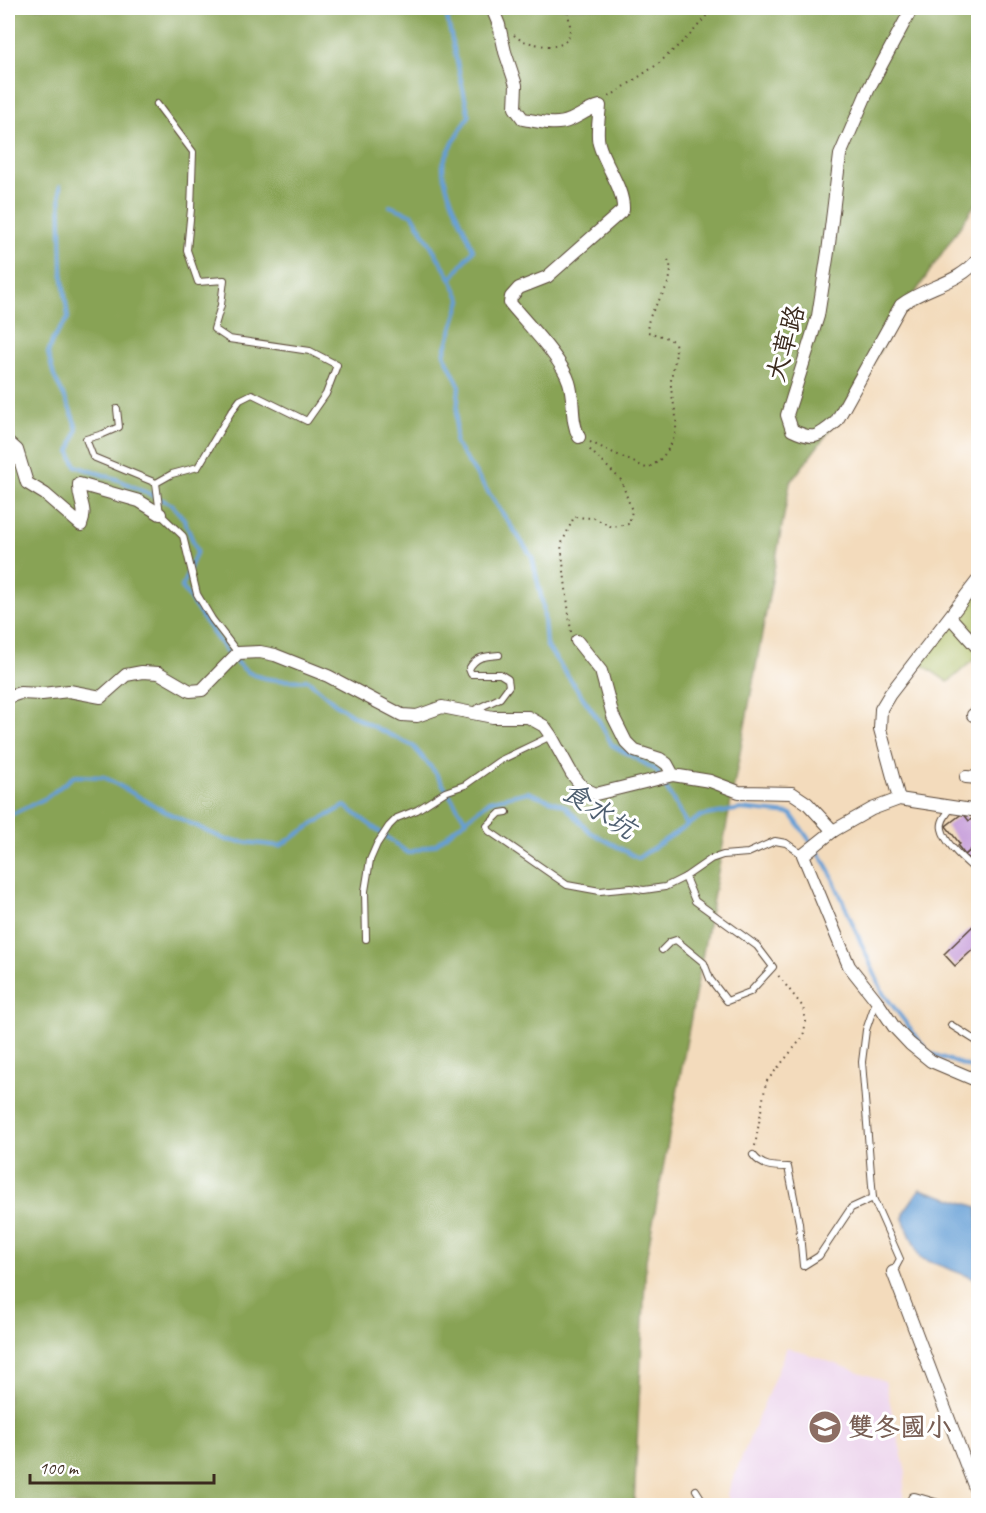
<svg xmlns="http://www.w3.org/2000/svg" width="986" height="1513" viewBox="0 0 986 1513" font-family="Caveat,'LXGW WenKai TC',sans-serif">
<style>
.built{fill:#ebd1eb}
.green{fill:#abbb5e;stroke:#73723e;stroke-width:1.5}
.forest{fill:#88a355;stroke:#62663a;stroke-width:1.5}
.water{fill:#659fd5;stroke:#50647a;stroke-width:1.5}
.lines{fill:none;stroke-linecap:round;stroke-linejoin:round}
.stream{stroke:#659fd5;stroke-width:4}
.building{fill:#c79fda}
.service-casing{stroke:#574536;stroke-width:8}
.minor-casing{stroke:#574536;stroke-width:14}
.path{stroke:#574536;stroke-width:2;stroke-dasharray:1.5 4.5;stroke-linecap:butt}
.service{stroke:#fff;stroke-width:6}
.minor{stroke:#fff;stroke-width:12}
.labels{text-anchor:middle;stroke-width:6;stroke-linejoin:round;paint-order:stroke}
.street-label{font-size:26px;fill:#3b2a1e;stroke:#fff}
.education-label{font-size:26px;font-weight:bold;fill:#785e54;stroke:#fff;text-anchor:start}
.water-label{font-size:27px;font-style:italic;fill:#4e5f70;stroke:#fff}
</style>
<rect width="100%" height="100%" fill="#fff"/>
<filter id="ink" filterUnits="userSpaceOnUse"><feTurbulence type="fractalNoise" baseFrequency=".0167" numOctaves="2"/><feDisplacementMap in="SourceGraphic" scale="12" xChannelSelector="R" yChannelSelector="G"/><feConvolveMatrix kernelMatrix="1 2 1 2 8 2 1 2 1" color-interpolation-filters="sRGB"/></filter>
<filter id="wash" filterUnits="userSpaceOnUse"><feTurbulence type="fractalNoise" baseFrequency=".008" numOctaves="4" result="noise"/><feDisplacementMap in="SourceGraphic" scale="24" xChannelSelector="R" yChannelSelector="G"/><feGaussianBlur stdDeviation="1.35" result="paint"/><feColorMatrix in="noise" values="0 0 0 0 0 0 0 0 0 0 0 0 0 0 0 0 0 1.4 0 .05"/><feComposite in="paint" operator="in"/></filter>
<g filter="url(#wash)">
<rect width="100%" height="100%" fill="#f3dbbc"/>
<polygon class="built" points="787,1347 885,1381 906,1473 903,1493 905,1505 730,1505 727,1494"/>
<polygon class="green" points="978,581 978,626 971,636 978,642 978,656 948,682 920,663"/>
<polygon class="forest" points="8,8 978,8 978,200 913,296 836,422 790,483 646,1260 634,1505 8,1505"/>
<polygon class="water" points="920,1189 978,1207 978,1280 920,1258 903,1219 905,1210"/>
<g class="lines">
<g class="stream">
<path d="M445,8L469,116C461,130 450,146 444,161C437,179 467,230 473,250L451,279L461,300L444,354L459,385L455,443L532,557L543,605L546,645L598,719L612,745L656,770L687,825"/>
<path d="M60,186L62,272L68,318L53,339L48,353L54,376L70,409L77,429L70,452L76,466L119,480L171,504L184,519L197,551L182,587C198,610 225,657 248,672C263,681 292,681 308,680L337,705L362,721L413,746L435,772L466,821"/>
<polyline points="390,206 413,215 451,279"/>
<polyline points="8,816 46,798 74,776 104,777 164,811 226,840 280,846 318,821 345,806 408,853 436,844 489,801 528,792 565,806 590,832 638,858 701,816 741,809 791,814 827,865 883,993 929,1053 978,1070"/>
</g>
</g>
<g id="blocks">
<g class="building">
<polygon points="963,813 969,821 976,815 978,819 978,843 965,855 958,846 960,844 946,826"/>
<polygon points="978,844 978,868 965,855"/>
<polygon points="978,921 978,945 955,966 944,954"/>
</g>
</g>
</g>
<g filter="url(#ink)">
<use href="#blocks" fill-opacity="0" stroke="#574536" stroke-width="1.5"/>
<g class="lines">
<defs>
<g id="service">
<polyline points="157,104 193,152 191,209 187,250 198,282 224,280 221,305 214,329 229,339 310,351 337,365 326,394 307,421 252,394 240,400 231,412 198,467 172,474 156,483 160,514 183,536 197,594 212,619 238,653"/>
<polyline points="117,409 119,427 103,434 86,439 93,457 156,483"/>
<path d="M472,711L500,698L509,686L508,679L500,674H471L469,669C476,656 486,656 499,655"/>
<path d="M951,808C947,814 940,821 942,829C945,844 967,863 978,872"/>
<polyline points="507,812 500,813 487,826 489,831 567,885 600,891 631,888 644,890 665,887 685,877 711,859 723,855 748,853 775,841 786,843 803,855"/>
<polyline points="366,939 365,891 370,860 377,844 389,826 397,818 417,810 445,792 465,785 499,761 551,736"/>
<polyline points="662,950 670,942 676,940 704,963 710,979 727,1001 750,992 773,967 757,946 695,901 685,877"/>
<polyline points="876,1001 866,1030 862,1062 873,1198 900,1259 893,1272"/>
<polyline points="951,1025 978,1042"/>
<path d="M753,1155C762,1167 773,1167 788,1167L799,1223L803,1266L819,1256L851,1208L873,1198"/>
<polyline points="696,1490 706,1506"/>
</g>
<g id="minor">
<path d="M492,8L499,25L505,52L516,85L515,108L523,119C538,121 555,127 570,120C580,116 588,109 600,106C599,118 596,133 599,144C605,166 624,188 623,210L547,277L519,288L511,297L510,303C527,324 562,359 569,382C575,401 570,420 579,437"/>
<path d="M912,8L869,88L840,155L828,252L818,316L787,415L792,430C814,441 818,437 836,422L901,305C926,286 959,284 978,259"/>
<path d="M8,442L17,450L27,483L45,494L81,525C88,507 78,502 79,484L139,501L160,514"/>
<polyline points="950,617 976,646 978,644"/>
<polyline points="577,641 601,671 613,716 626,742 635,751 660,759 667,764 673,775 710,781 739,792 792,793 807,803 833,831"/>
<polyline points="8,697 20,693 42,694 69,691 101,697 126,675 142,672 159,673 190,691 202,690 238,653 260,652 275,655 328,676 402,715 417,716 442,707 493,717 528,717 544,726 551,736 572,774 583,788 596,794 673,775"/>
<polyline points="973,715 978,715"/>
<polyline points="966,777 978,778"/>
<polyline points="899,799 880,729 881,709 890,694 978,580"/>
<polyline points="978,811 899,799 872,809 833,831 803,855 849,966 876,1000 894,1027 910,1044 931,1061 978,1081"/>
<polyline points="893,1272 978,1496"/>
<polyline points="914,1499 938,1506"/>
</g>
</defs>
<use href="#service" class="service-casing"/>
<use href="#minor" class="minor-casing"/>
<g class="path">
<path d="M514,35C520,41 527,42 535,44C568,52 576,37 566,8"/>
<polyline points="609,97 658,64 691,34 713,8"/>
<path d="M590,442L646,468C660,465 675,443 676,428C678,413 670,396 671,381C672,367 678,358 675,343L668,338L648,332C643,310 681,284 668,260"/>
<polyline points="571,632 561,545 574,517 594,518 612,527 629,524 632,511 621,480 587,447"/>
<polyline points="755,1146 766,1082 803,1037 806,1021 803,1007 777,974"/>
</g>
<use href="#service" class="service"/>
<use href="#minor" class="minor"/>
</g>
</g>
<defs>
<symbol id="school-disc" viewBox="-11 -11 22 22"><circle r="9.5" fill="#8d6e63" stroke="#fff"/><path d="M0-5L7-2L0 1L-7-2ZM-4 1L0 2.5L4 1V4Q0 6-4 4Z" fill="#fff"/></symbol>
</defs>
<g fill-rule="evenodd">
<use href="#school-disc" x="806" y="1408" width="38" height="38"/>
</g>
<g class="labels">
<g class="street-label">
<text transform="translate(785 343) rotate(-74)" y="9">大草路</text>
</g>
<g class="education-label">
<text x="848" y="1436">雙冬國小</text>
</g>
<g class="water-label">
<text transform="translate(599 810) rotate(33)" y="9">食水坑</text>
</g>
</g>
<rect width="986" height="1513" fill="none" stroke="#fff" stroke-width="30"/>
<path d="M30 1474v9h184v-9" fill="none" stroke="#3b2a1e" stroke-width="3"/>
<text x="39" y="1474" font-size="18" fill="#3b2a1e" stroke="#ffffff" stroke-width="4.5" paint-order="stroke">100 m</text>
</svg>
